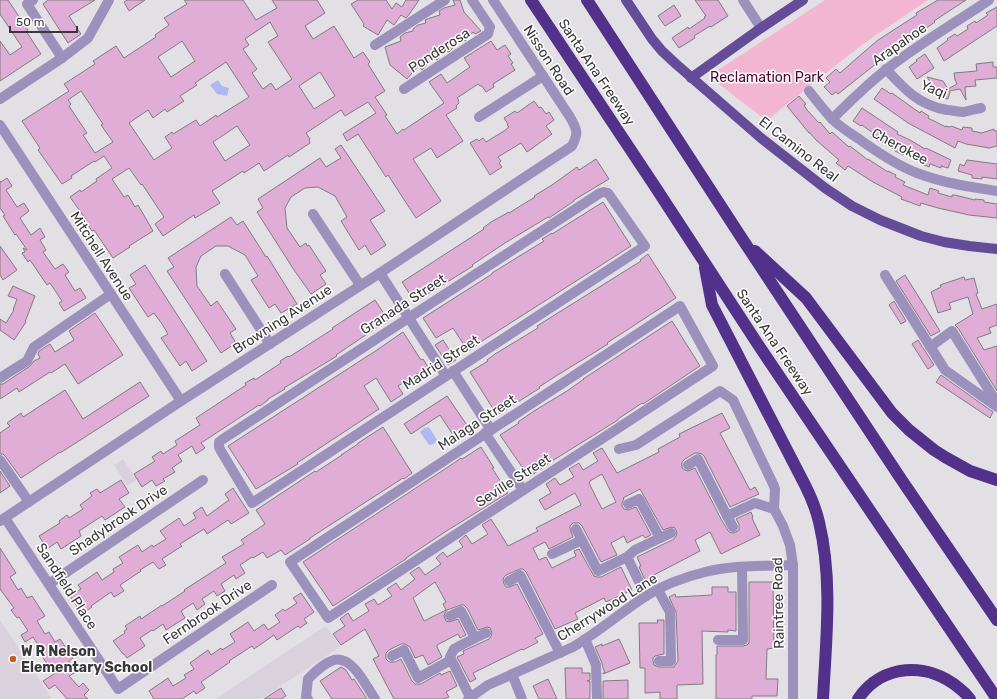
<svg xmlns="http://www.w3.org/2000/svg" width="997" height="699" viewBox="0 0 997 699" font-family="Rubik,sans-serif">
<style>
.built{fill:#d9d2dd}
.green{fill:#f3b6d0}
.water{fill:#afb9f1}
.building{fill:#e0add6;stroke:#807c7f;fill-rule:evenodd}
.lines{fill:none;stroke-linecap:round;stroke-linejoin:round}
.minor{stroke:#9c91bc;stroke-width:10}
.major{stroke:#644c98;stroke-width:10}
.highway{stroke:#51318a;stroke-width:12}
.poi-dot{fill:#c25f26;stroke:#fff;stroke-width:1.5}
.labels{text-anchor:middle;stroke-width:3;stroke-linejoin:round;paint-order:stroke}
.street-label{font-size:14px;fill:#383739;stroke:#fff}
.park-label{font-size:14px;fill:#4e0530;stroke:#fff}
.poi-label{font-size:14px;font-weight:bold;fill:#383739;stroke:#fff;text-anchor:start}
</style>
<rect width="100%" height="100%" fill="#e3e0e5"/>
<g class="built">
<polygon points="123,459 137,480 127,486 114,465"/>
<polygon points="0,620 52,699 0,699"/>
<polygon points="326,626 340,647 261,699 215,699"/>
</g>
<polygon class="green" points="825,0 928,0 863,44 782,108 767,121 716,82 718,70"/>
<g class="water">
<polygon points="218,80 222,86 229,88 227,96 217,94 210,85"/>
<polygon points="429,427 437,440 434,444 429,445 420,432 424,428"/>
</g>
<g class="building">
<polygon points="0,0 8,0 28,30 26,31 41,54 0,81 0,41 10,55 22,47 0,14"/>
<polygon points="48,0 95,0 69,16 81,34 68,43 43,4"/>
<polygon points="127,0 145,0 129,11 124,2"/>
<path d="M184,0H243L256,20L277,8L272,0H317L325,13L305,26L313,39L334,26L354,58L363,52L370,62L368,64L385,91L375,97L387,115L385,116L397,134L403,129L404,130L444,103L429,82L441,74L447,83L470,67L464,58L491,41L497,50L505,45L511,54L508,56L513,63L511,64L515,70L493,84L494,87L486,92L482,86H480L478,84L457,98L459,100L458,101L459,103L456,106L457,108L446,115L463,141L437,158L431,148L413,159L441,201L416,218L388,175L386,177L358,134L347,141L343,134L376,113L368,102L345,116L341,110L306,133L310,139L309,140L310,143L289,157L288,155L264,171L259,163L244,173L243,171L212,191L220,203L195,218L194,215L163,236L155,224L164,217L142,184L141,185L129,168L112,179L124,197L128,195L135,207L138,205L153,231L129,246L130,247L113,258L94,230L92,231L86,222L87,221L70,197L80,190L81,192L97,181L96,179L112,168L104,156L95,162L94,161L71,176L72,178L62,184L38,150L40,148L22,121L69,91L64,84L95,64L93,61L116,46L124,58L156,37L155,35L169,25L164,18L187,4ZM270,22L278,36L268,42L292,79L276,90L271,83L263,89L252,73L257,69L243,49L249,45L245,39ZM182,41L195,61L171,77L158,57ZM226,62L249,97L217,117L216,115L200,126L196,120L173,134L172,132L165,137L172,148L154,160L129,123L148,110L153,118L165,109L167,112L184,101L180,96L197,85L195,83ZM320,72L335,96L314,109L299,86ZM81,91L103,124L101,125L113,142L95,153L83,135L87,133L69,106L71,104L68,100ZM237,126L250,145L225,161L213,142Z"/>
<polygon points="358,0 386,0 392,9 396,3 402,7 406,0 419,0 408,16 406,18 401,15 394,25 387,20 378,35 363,26 364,24 351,4"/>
<polygon points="453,0 460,0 464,12 481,31 475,34 473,32 465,41 461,38 450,51 448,52 445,49 437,60 433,57 422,70 418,66 407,79 390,65 385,47 401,41 400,37 405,33 413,31 413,29 418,25 426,23 425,20 430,18 440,15 439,11 444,8 455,5"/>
<polygon points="695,0 718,0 728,16 711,27 710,26 694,36 695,38 679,48 672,38 688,27 689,29 705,18 704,17 706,16"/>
<polygon points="938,0 966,0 934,21 935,22 907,41 905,39 880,56 881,56 876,60 877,63 838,94 836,92 832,95 824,87 830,82 826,78 836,69 840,73 857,58 878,40 917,15 916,13"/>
<polygon points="674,5 681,16 665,26 658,16"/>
<polygon points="997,7 997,26 944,61 937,48 948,40 947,39 955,34 957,36 968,29 967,26 975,21 976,23 988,15 986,13"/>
<polygon points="925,54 934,68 917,79 909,67 917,61 916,60"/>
<polygon points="993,62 993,67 997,67 997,78 975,80 976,86 965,87 966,100 960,89 949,91 950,92 948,99 939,97 940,94 933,93 934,92 929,91 931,83 927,77 943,81 948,89 957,84 955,80 954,73 977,71 976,64"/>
<polygon points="882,88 891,94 892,93 920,113 921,111 929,116 928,118 946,127 946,126 950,127 951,126 962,130 963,127 972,128 972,131 982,133 994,129 994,131 997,131 997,146 989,148 966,144 958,141 955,148 908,123 874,99"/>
<polygon points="799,96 806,104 804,105 807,110 819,123 820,122 830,134 832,132 849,147 850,146 868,160 868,159 888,172 888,171 896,175 895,177 905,182 903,185 928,195 930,188 939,191 938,193 952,197 952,195 955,195 975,200 975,199 984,200 984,202 997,204 997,218 969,215 938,208 921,203 920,206 901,199 902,197 873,182 848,166 845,170 836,163 839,160 816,140 810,133 809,133 787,106"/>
<polygon points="534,101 539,108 541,107 546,114 549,112 554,120 546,126 552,134 527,152 521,143 498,157 501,161 499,163 502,167 490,175 470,143 477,139 479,141 483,138 486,142 504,131 509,127 507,125 508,124 504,118 515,111 517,113"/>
<polygon points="862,108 898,132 897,134 910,140 925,149 926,148 951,160 948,168 941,166 941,168 930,164 929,167 920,163 921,161 905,153 903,155 895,151 895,150 881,141 880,142 871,137 873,133 862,125 861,126 853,121"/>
<polygon points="341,145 385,211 370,220 386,245 371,255 365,245 359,250 341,221 347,217 335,196 318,187 305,188 291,197 285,208 287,228 300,247 306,243 307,246 309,245 326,271 320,275 326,284 311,294 294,270 257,212 263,208 258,199 320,158 326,167 341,158 335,149"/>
<polygon points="596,159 609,179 574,200 574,201 549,218 548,217 505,243 472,265 473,266 415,302 402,282 467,240 484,229 483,228 491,222 509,212 509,213 535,197 534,196 552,185 577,167 579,170"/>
<polygon points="967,160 997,164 997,179 982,177 982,179 972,178 972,175 958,171 960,164 964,166"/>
<polygon points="7,178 12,186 6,190 17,207 24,203 29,211 20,218 31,235 40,228 45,237 40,240 46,250 43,252 55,269 63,264 69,272 65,275 75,291 80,288 86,298 64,311 59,303 62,301 50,283 47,285 30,260 28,262 22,253 25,252 23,248 27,250 16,234 15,235 3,216 5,215 0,208 0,181 1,182"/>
<polygon points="603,202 631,246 476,345 476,346 468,351 453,328 436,338 423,318 492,274 492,273 544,241 542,239 552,233 552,234"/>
<polygon points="231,217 237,225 243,221 266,257 267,256 297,304 281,313 275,304 269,308 251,280 258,276 245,255 228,246 216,246 201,256 196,267 197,286 211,306 217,301 236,329 230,333 236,343 221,353 167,271 174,267 168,258"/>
<polygon points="0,246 17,270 3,280 0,275"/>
<polygon points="648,254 676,298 607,343 608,344 556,376 539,387 540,388 497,415 470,372 488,361 487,360 495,354 538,328 537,326 641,261 640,260"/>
<polygon points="145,265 207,361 192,371 186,361 180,366 161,338 168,334 162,324 154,313 148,317 129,288 136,284 130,275"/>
<polygon points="905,275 940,331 931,336 896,281"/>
<polygon points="964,277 965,280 974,278 978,293 976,294 982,309 997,304 997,325 989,328 991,333 977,338 984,350 997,346 997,391 958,328 955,325 973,314 968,297 949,303 951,309 938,313 931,292 941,287 940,285"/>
<polygon points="13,286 35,296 25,322 26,322 14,340 0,330 0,319 6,323 14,310 13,310 17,299 8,296"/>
<polygon points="375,300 388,320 336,355 337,356 284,388 285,389 268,399 268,400 260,406 259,405 201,443 205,448 196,454 192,446 178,455 182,461 172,468 175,472 163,479 165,481 156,486 152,480 142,487 134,474 155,461 152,457 161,451 163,454 177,445 175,441 200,425 196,418 246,385 245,383 254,378 255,380 281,363 280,361 288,356 289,357 333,329 332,328"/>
<polygon points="894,301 906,321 901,324 889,305"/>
<polygon points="95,313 123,355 78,384 65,364 51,373 50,372 19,392 17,388 0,399 0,384 3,384 30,366 34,361 40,358 38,354 39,351 50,344 55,352 74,340 69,331"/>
<polygon points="672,321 700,366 643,404 642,403 618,419 618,420 552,461 529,477 500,435 519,423 518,422 534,411 567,391 584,379 583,379"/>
<polygon points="403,332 421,360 423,359 428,367 398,386 403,394 391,402 376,378 364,386 379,409 297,463 298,464 256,489 228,446 377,350"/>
<polygon points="443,340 456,360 448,365 435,345"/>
<polygon points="918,340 934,365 928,369 912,344"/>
<polygon points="941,375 993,412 990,418 936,382"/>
<polygon points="140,382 149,396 60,453 60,452 21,478 5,456 3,454 0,454 0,433 10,426 7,423 21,413 23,417 65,390 83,419"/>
<polygon points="447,396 471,431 457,441 440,415 411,434 404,424"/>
<path d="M722,413L730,428L720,433L750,490L755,487L759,494L730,507L704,456L702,454L698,453H695L685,459L682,462V468L685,470L688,471L695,468L721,519L729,532L733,533L736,532L739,530V524L736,519L751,512L753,517L752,518L760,535L721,554L710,532L695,540L700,551L652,576L653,578L646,582L639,567L641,566L637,557L674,539L676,536L677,533L675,528L672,527L663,530L640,489L623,498L624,499L622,503V506L624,509L628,510L636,507L651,535L645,538L643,535L627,543L624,536L611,543L617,555L601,562L582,526L579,523H573L570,526V529L573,537L549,549L545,542L533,548L539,560L546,557L552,568L576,556L574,551L579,549L594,576L597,577H601L621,567L632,590L606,602L604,598L575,613L578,619L555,629L526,572L523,569H520L506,575L504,577L503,580L504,584L506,587H509L517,584L543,634L535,638L538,642L523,650L522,649L473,673L476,679L470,682L457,657L464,654L463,651L489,639L491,636L492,633L490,628L487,627L478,630L467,608L464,605H461L447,610L445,613L444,616L446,621L449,622L458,619L466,635L460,638L458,634L437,645V647L442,657L428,665L423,655L415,658L410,647L405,644H401L389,650L386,653V659L389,662H395L401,659L412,681L415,684H421L440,673L441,675L450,671L457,686L446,692L449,697L444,699H394L373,659L379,656L365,629L341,645L333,634L345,626L340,619L348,613L353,621L369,611L365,604L374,599L378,605L392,596L387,589L396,583L401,590L415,579L410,573L419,567L425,575L441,564L436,558L443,552L447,557L463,547L459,541L466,535L472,544L488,534L482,525L491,519L508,546L538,531L536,528L581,505L575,493L545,510L539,500L551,493L546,484L555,478L560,485L574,477L569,469L579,463L583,470L598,461L593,453L602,448L617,473L659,452L658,449L680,437L679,434ZM602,474L616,502L602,509L589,483L590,482V481ZM435,582L446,602L443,604L446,610L424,621L413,598Z"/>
<polygon points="383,427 412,473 404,479 403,478 310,538 310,539 285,555 281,550 267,558 263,552 253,558 252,557 240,565 245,573 236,579 234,575 221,584 225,591 217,596 214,591 202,599 205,604 197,610 193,603 181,611 185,618 166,630 163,624 153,631 152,630 140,638 145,646 127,658 124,654 123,654 113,641 125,633 124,631 127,629 125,626 140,616 141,619 162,605 162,606 185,591 184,590 226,563 222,557 244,544 241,540 265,524 256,510 315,471 316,472 342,455 341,455 358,444 358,443"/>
<polygon points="481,447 494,468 492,468 508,493 448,530 406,558 406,559 333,606 303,562 454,463 461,458 462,459"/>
<polygon points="0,471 10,486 0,493"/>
<polygon points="121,480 129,493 119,499 125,507 105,520 102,516 79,531 81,536 61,549 57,542 47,549 39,536 60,523 59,521 67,515 69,518 83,509 80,505 92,496 90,493 97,489 100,493"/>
<polygon points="233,488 249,513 231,524 228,520 207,534 204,529 180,544 182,546 162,559 166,565 159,569 153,562 140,570 141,571 120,585 124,591 114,597 111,592 91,606 92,607 82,614 70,596 81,589 78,585 97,572 102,580 114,572 113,569 123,563 119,557 138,545 142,552 152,545 153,547 166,539 160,531 179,518 184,526 196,518 193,513 202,507 207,516 229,500 225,494"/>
<polygon points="0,548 16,573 10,577 18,590 21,588 27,598 32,596 45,616 37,621 45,634 49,632 55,642 60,639 73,658 69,661 76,672 69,676 79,687 83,683 89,690 84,695 88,699 67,699 55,685 49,689 43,681 54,674 39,652 42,651 33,637 25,642 21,635 28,631 19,617 17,618 11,610 14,608 0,589"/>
<polygon points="749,582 773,582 774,648 767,649 766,679 778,679 777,696 752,696 752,699 716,699 716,655 717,655 717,646 743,646 747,645 749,643"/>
<polygon points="712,587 728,587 728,592 736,592 736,631 728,630 728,632 702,631 703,684 677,685 677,699 660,699 660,692 645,693 645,668 640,668 639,623 658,623 657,620 664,620 664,654 655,656 653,658 653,661 654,665 659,667 674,667 678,661 676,612 669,597 675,594 676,597 712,595"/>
<polygon points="301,593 314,612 304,619 307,623 300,628 298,626 277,640 274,635 254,649 252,646 229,661 230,662 201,682 205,688 196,694 194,691 182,699 154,699 149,691 168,678 173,686 186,678 184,675 194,669 190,663 208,650 211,655 221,648 222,650 235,642 230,634 248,622 254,631 264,624 268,630 280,622 275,615 283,609 285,611 297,603 293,598"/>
<polygon points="619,639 630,663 603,674 603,673 605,673 603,668 602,663 595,647 602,644 602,646"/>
<polygon points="341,667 346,670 352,680 354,679 367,699 332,699 320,681"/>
<polygon points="565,668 582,668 582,673 590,673 590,680 587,681 590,681 590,699 566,699"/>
<polygon points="548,679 557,699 539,699 533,686"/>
<polygon points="628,680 628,699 603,699 603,681"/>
<polygon points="281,688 286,696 281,699 264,699"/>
</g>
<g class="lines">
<g class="minor">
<polyline points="33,0 27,4 62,58"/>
<polyline points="743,0 761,28"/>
<polyline points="375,45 445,0"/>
<path d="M886,69C904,89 919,105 947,110C952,110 958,112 963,112C969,111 975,109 981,108"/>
<polyline points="404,89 488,34 490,27 472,0"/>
<path d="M809,91C816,100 824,110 832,119C840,127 850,133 859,139C877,152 896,165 917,173C943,183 970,187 997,191"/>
<polyline points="0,99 62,58 88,38 109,0"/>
<polyline points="479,117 543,76"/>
<path d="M832,119C850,102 867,84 887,69C919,44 955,23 989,0"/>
<polyline points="0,125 181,401"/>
<polygon points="604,192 608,193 645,246 252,503 221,451 219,447 219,442 223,439 600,193"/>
<polyline points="313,214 360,285"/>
<polyline points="380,273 446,376"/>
<polyline points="225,274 270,344"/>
<polyline points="885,275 945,370 997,407"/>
<polygon points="680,306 713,366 328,618 290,562"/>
<polyline points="930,347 952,331 997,403"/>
<polyline points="453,371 491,430"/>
<polyline points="0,378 27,361 34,347 111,294"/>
<polyline points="485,433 523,490"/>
<polyline points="619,449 636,445 720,391 733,400 774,486 775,489 774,509"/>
<polyline points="0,460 29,502"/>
<polyline points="688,465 698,459 727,516 755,503 774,509"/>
<polyline points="774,509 783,526 790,545 793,565 793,699"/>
<polyline points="727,516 733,527"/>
<polyline points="5,518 118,689 272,585"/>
<path d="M0,521L181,401L380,273L572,146C579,132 577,130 570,117L493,0"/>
<polyline points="576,529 598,571 627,557 635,550 660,538 639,499 628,504"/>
<polyline points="660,538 671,533"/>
<polyline points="552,554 582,540"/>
<polyline points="627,557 646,596"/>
<polyline points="509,581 520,575 560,653"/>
<polyline points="49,584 203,480"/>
<polyline points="658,590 670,612 671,661 659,661"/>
<polyline points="450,616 461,611 475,638 454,649 450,657 470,697"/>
<polyline points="475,638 486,633"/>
<polyline points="585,639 596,665 597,699"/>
<polyline points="718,640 743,640 742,567"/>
<polyline points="392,656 404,650 418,678 451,660"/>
<polyline points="512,674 522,699"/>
<path d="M308,699L306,697L308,679C315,672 324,663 334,660C352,655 366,686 375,699"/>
<path d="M468,699L488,685L573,647C599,632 621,612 646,596C663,585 685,577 705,572C733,565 764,566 793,565"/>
</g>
<g class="major">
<polyline points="626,0 652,39 662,51 676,64 761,138 825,188 852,206 880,220 921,236 944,242 969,246 997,249"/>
<polyline points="691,78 761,28 803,0"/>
</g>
<g class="highway">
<polyline points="531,0 654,185 759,346 997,699"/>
<polyline points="587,0 741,237 901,479 997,620"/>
<polyline points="755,251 806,298 892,413 909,430 934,450 945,457 970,471 997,480"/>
<path d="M705,268L712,305L805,485C811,497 816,509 819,522C833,580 826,640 823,699"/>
<path d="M858,699C882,663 928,662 959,688C963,691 967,695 970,699"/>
</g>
</g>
<circle class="poi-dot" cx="13" cy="659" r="4"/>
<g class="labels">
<g class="street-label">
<text transform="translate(899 44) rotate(-35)" y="5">Arapahoe</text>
<text transform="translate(439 50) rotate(-33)" y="5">Ponderosa</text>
<text transform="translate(549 60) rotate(57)" y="5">Nisson Road</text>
<text transform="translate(597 72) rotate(56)" y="5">Santa Ana Freeway</text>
<text transform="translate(934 89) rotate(23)" y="5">Yaqi</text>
<text transform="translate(900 146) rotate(28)" y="5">Cherokee</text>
<text transform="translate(799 149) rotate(38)" y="5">El Camino Real</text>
<text transform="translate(102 256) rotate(57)" y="5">Mitchell Avenue</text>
<text transform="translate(403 304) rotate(-33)" y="5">Granada Street</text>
<text transform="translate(282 319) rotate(-33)" y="5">Browning Avenue</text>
<text transform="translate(775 342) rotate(56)" y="5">Santa Ana Freeway</text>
<text transform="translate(441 362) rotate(-33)" y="5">Madrid Street</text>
<text transform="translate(477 422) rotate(-33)" y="5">Malaga Street</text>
<text transform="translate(513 480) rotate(-33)" y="5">Seville Street</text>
<text transform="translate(118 520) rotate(-34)" y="5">Shadybrook Drive</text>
<text transform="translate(67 586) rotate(57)" y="5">Sandfield Place</text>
<text transform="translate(778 603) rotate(-91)" y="5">Raintree Road</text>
<text transform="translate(607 607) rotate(-32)" y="5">Cherrywood Lane</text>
<text transform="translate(207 612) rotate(-34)" y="5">Fernbrook Drive</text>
</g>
<g class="park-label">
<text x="767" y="82">Reclamation Park</text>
</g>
<g class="poi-label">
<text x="21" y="656">W R Nelson<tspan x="21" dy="16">Elementary School</tspan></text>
</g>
</g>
<path d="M10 26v6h67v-6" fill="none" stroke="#383739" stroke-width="2"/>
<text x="16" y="26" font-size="12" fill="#383739" stroke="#ffffff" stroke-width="3" paint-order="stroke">50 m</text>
</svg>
